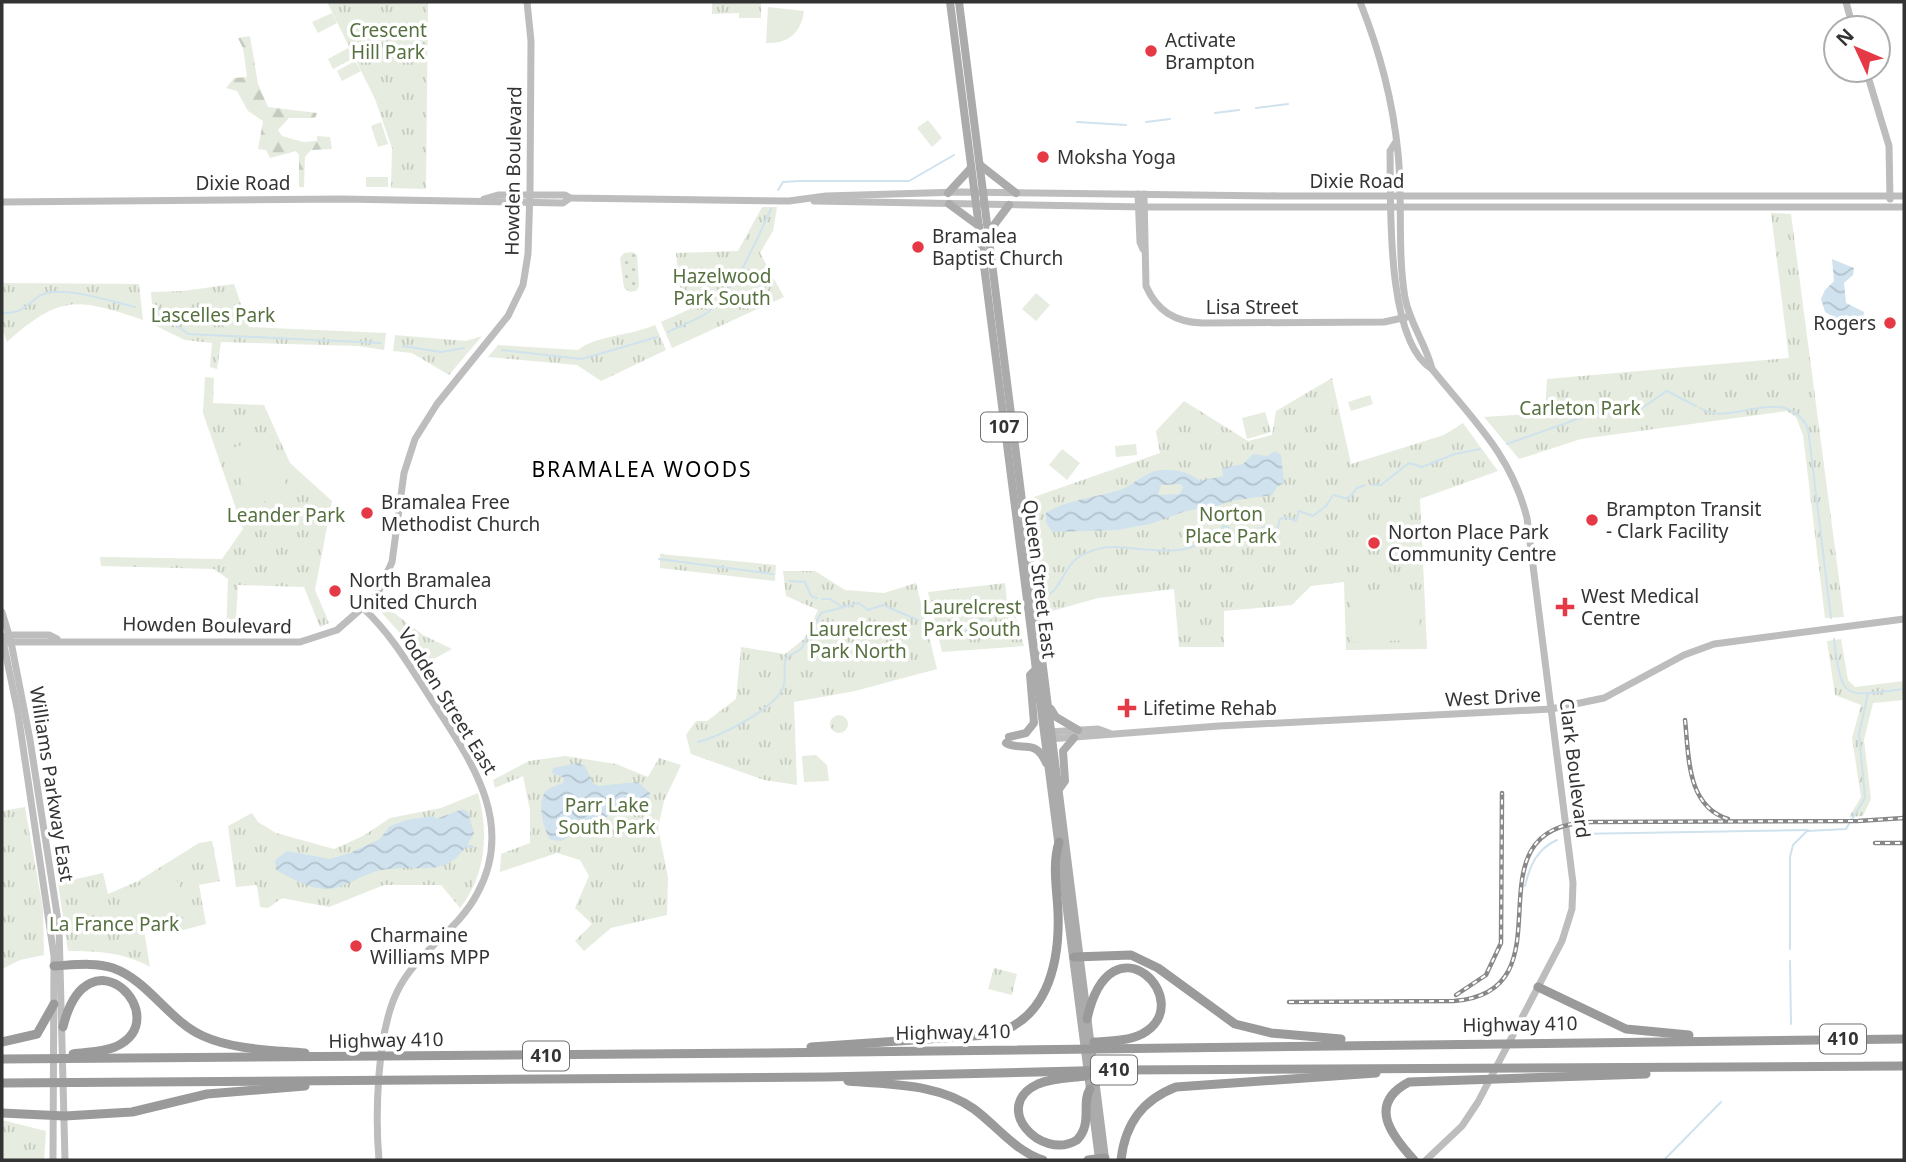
<svg xmlns="http://www.w3.org/2000/svg" width="1906" height="1162" viewBox="0 0 1906 1162" font-family="'Noto Sans',sans-serif">
<style>
.grass{fill:url(#grass-dots)}
.forest{fill:url(#forest-firs)}
.park{fill:url(#park-tufts)}
.garden{fill:#e6ecdf}
.water{fill:url(#water-waves);fill-rule:evenodd}
.lines{fill:none;stroke-linecap:round;stroke-linejoin:round}
.stream{stroke:#cfe2ee;stroke-width:2}
.secondary{stroke:#bdbdbd;stroke-width:7}
.primary{stroke:#ababab;stroke-width:8}
.highway{stroke:#9a9a9a;stroke-width:9}
.rail-casing{stroke:#888;stroke-width:4.5}
.rail{stroke:#fff;stroke-width:2;stroke-dasharray:5;stroke-linecap:butt}
.poi-dot{fill:#e63946;stroke:#fff;stroke-width:2.5}
.labels{text-anchor:middle;stroke-width:7;stroke-linejoin:round;paint-order:stroke}
.shield{fill:#fff;stroke:#707070;stroke-width:2}
.shield-label{font-size:18px;font-weight:bold;fill:#333}
.park-label{font-size:19px;fill:#56703f;stroke:#fff}
.poi-label{font-size:19px;fill:#333;stroke:#fff;text-anchor:start}
.street-label{font-size:19px;fill:#333;stroke:#fff}
.neighbourhood-label{font-size:21px;letter-spacing:2px;fill:#000;stroke:#fff}
</style>
<defs>
<pattern id="grass-dots" width="8" height="8" patternUnits="userSpaceOnUse" patternTransform="scale(1.75)"><rect width="8" height="8" fill="#e6ecdf"/><path d="M2 2h.1M6 6h.1" fill="none" stroke="#c6cbc0" stroke-width="1.8" stroke-linecap="round"/></pattern>
<pattern id="forest-firs" width="22" height="20" patternUnits="userSpaceOnUse" patternTransform="scale(1.75)"><rect width="22" height="20" fill="#e6ecdf"/><path d="M5 1l3.5 6h-7zM16 11l3.5 6h-7z" fill="#c6cbc0"/></pattern>
<pattern id="park-tufts" width="24" height="20" patternUnits="userSpaceOnUse" patternTransform="scale(1.75)"><rect width="24" height="20" fill="#e6ecdf"/><path d="M3 7l-1-3M5 7V3M7 7l1-3M15 17l-1-3M17 17v-4M19 17l1-3" fill="none" stroke="#c6cbc0"/></pattern>
<pattern id="water-waves" width="16" height="10" patternUnits="userSpaceOnUse" patternTransform="scale(1.75)"><rect width="16" height="10" fill="#cfe2ee"/><path d="M0 5q4-4 8 0t8 0" fill="none" stroke="#b2c2cd"/></pattern>
</defs>
<rect width="100%" height="100%" fill="#fff"/>
<polygon class="grass" points="633,252 637,255 639,286 636,291 630,292 624,288 620,258 624,253"/>
<polygon class="forest" points="250,36 258,84 268,107 317,113 315,118 289,118 278,130 282,136 303,142 317,141 317,136 330,137 332,149 311,150 305,157 304,187 299,187 299,155 296,151 270,158 266,150 258,149 263,121 248,111 237,91 226,88 234,78 247,77 243,48 238,38"/>
<g class="park">
<polygon points="327,2 428,2 426,189 391,188 392,148 375,99"/>
<polygon points="712,2 761,2 761,18 739,18 739,13 712,14"/>
<polygon points="762,207 777,207 773,231 760,253 784,297 672,348 661,322 690,309 679,284 676,253 738,251"/>
<polygon points="1771,213 1791,214 1844,617 1825,618 1803,435 1796,417 1787,411 1581,439 1519,459 1484,417 1545,413 1547,379 1789,358"/>
<path d="M2,283L139,284L143,320C77,298 61,294 7,342L2,328Z"/>
<polygon points="234,284 249,327 386,333 384,350 358,346 221,342 217,369 210,367 212,343 185,340 154,325 151,292 183,291"/>
<path d="M655,325L666,350L601,381L577,365L488,357L498,345L578,350C597,335 630,336 655,325Z"/>
<polygon points="395,335 466,341 482,336 449,375 412,353 393,351"/>
<polygon points="205,377 214,378 213,403 264,405 290,463 332,501 315,590 329,623 320,627 304,587 238,585 235,635 226,635 228,579 214,569 101,566 100,557 222,559 243,529 203,413"/>
<polygon points="1332,378 1351,464 1444,435 1463,423 1498,471 1420,499 1427,649 1346,650 1344,582 1311,586 1292,605 1224,611 1224,647 1179,647 1174,589 1098,598 1045,613 1031,498 1160,453 1156,431 1184,401 1248,441 1272,435 1276,411"/>
<polygon points="1265,412 1271,432 1247,439 1242,418"/>
<polygon points="660,554 776,565 775,581 660,568"/>
<polygon points="783,571 815,571 845,590 884,593 916,583 937,669 855,691 794,702 797,785 764,780 691,754 686,735 696,721 707,721 736,699 741,647 785,654 804,639 818,610 786,596"/>
<polygon points="1005,583 1007,602 1012,605 1024,646 942,652 928,592"/>
<polygon points="386,607 423,635 452,649 421,666 399,632 382,613"/>
<polygon points="1841,639 1848,680 1855,687 1904,681 1904,700 1873,703 1864,740 1871,799 1863,816 1849,817 1861,797 1852,738 1861,705 1835,695 1827,641"/>
<circle cx="839" cy="724" r="9"/>
<polygon points="565,756 616,764 648,777 659,758 681,765 664,801 658,828 668,877 667,915 611,928 584,951 575,941 592,924 575,908 589,876 580,860 557,853 500,872 501,854 530,843 530,810 523,776 495,788 493,780 529,761"/>
<path d="M478,793C489,832 486,875 460,908L441,885H384L329,907L282,898L268,908L260,907L257,885L236,887L228,826L252,813L258,822L276,833L334,849L363,836L390,818L441,808Z"/>
<polygon points="25,807 43,909 44,955 20,960 2,969 2,811"/>
<path d="M212,841L220,881L199,885L206,924L176,932L169,927L144,930L150,967C124,952 97,951 68,951L58,883L103,873L108,894L138,881L199,843Z"/>
<polygon points="994,968 1017,974 1012,995 988,989"/>
<polygon points="2,1120 46,1131 44,1160 2,1160"/>
</g>
<g class="garden">
<path d="M768,7L804,11C801,33 788,44 766,43Z"/>
<polygon points="332,13 337,23 318,33 312,22"/>
<polygon points="348,48 354,58 333,69 328,59"/>
<polygon points="355,61 361,71 342,81 337,71"/>
<polygon points="928,120 942,138 932,147 917,128"/>
<polygon points="381,122 388,144 378,147 371,126"/>
<rect x="366" y="177" width="22" height="10"/>
<polygon points="1036,293 1050,305 1036,321 1022,309"/>
<polygon points="1370,395 1373,404 1351,411 1348,402"/>
<polygon points="1321,407 1332,408 1330,434 1318,433"/>
<polygon points="269,436 289,493 250,506 230,449"/>
<polygon points="1136,444 1137,455 1116,457 1115,446"/>
<polygon points="1062,449 1080,463 1067,480 1049,465"/>
<polygon points="1419,598 1420,640 1352,642 1351,599"/>
<polygon points="816,755 827,765 829,781 804,782 802,756"/>
<polygon points="171,869 185,897 136,922 122,894"/>
</g>
<g class="water">
<polygon points="1832,259 1854,268 1853,275 1844,283 1846,303 1864,312 1862,325 1839,330 1838,320 1825,312 1821,299 1825,290 1834,281"/>
<path d="M1275,451L1281,455L1284,483L1277,487L1272,495L1230,501L1217,506L1186,511L1150,524L1117,530L1052,532L1046,522V513C1068,499 1095,498 1120,490C1136,484 1146,470 1164,470C1178,470 1190,472 1200,481L1223,476L1222,468L1243,464L1253,454L1267,456ZM1180,484L1183,487L1180,494L1158,495L1161,485Z"/>
<path d="M577,763L585,766L593,783L598,786L638,782L650,793L647,807L608,816L561,841L551,840C543,830 536,799 547,790C551,787 558,785 563,783L564,778L552,773L553,768Z"/>
<path d="M463,809L468,812L474,833C448,884 423,862 382,870C363,873 345,889 326,889C309,889 291,878 276,870L275,860L287,851L330,859L350,853L380,839L390,826L406,820L434,816L436,819Z"/>
</g>
<g class="lines">
<g class="stream">
<polyline points="1256,108 1288,104"/>
<polyline points="1215,113 1239,110"/>
<polyline points="1077,122 1126,125"/>
<polyline points="1146,122 1170,119"/>
<polyline points="778,190 783,182 799,181 909,181 954,155"/>
<polyline points="158,311 188,334 381,343"/>
<path d="M2,313C31,314 30,294 52,292C78,290 109,301 135,307"/>
<path d="M668,332C680,326 697,320 708,312C738,287 755,243 771,209"/>
<polyline points="403,346 441,352 464,348"/>
<polyline points="502,350 582,359 657,337"/>
<path d="M1700,408C1733,429 1782,381 1808,428L1831,618"/>
<polyline points="1507,444 1600,411 1623,416 1639,410 1667,391 1696,406"/>
<polyline points="1372,485 1381,485 1409,463 1422,467 1455,454 1480,449"/>
<polyline points="659,559 773,574"/>
<polyline points="790,581 805,582 811,596 817,598"/>
<path d="M1050,594C1063,584 1065,565 1080,556C1088,552 1101,547 1111,547C1132,546 1191,560 1204,538C1206,535 1205,532 1207,529L1220,533L1223,526L1228,527L1233,536C1249,538 1255,530 1269,525L1277,530L1280,519L1287,517L1296,521L1299,511L1313,516L1326,506L1333,495L1348,499L1357,488L1365,485"/>
<polyline points="822,599 830,599 843,607"/>
<polyline points="943,627 958,637 984,617 1005,612 1011,607"/>
<path d="M1834,639C1842,703 1844,696 1904,689"/>
<path d="M698,742C721,736 770,711 782,690C788,680 782,668 786,658L801,649L821,613L859,603L868,610L883,605L918,620"/>
<polyline points="1575,834 1808,830"/>
<polyline points="466,846 473,847"/>
<path d="M1525,886C1530,865 1537,849 1557,840"/>
<polyline points="1790,949 1790,857 1793,845 1807,831 1846,829 1865,798 1859,734 1868,693"/>
<polyline points="1790,961 1791,1024"/>
<polyline points="1664,1160 1721,1102"/>
</g>
<g class="secondary">
<path d="M1360,2C1379,49 1393,103 1398,153C1403,201 1397,250 1405,298C1410,324 1426,344 1432,369"/>
<polyline points="1846,2 1853,28"/>
<polyline points="1866,70 1889,146 1890,199"/>
<path d="M1395,143L1390,151C1391,200 1385,341 1432,369C1472,419 1511,454 1527,518L1573,883L1572,909L1562,941L1478,1102L1462,1126L1426,1160"/>
<polyline points="1138,194 1140,242 1143,249"/>
<path d="M1144,194L1146,286C1157,311 1175,322 1202,323L1384,322L1407,317"/>
<polyline points="484,199 498,195 565,195 570,198 789,201 826,196 960,192 1280,196 1904,196"/>
<polyline points="814,201 1144,207 1904,207"/>
<polyline points="2,202 341,199 563,203 570,198"/>
<path d="M364,609C392,635 410,667 431,699C469,758 517,822 477,894C457,932 416,952 397,992C377,1033 375,1115 379,1160"/>
<polyline points="2,612 11,642 30,740 59,927 65,1160"/>
<polyline points="7,635 49,635 57,639"/>
<polyline points="2,636 18,713 54,956 53,1160"/>
<polyline points="2,642 300,642 337,630 377,595 392,562 404,473 415,439 437,404 508,316 523,285 528,254 530,190 531,41 527,2"/>
<polyline points="1048,732 1098,729 1109,733"/>
<polyline points="1049,739 1219,726 1551,709 1604,698 1684,655 1714,644 1904,619"/>
</g>
<g class="primary">
<polyline points="950,2 1099,1159"/>
<polyline points="959,2 1105,1158"/>
<polyline points="980,165 1016,193"/>
<polyline points="948,193 971,168"/>
<polyline points="949,204 979,226"/>
<polyline points="988,233 1009,205"/>
<polyline points="1051,709 1056,717 1078,730"/>
<polyline points="1009,737 1026,733 1034,723 1030,675 1036,669"/>
<path d="M1006,743C1021,752 1035,737 1046,763"/>
<polyline points="1060,788 1065,781 1063,751 1074,738"/>
</g>
<g class="highway">
<polyline points="1074,957 1131,955 1158,968 1235,1024 1271,1033 1341,1039"/>
<path d="M54,966C73,965 95,962 113,968C149,981 169,1021 203,1036C234,1050 272,1050 305,1053"/>
<polyline points="1538,987 1626,1029 1689,1035"/>
<path d="M1087,1019C1111,911 1200,1003 1142,1034C1128,1041 1110,1041 1094,1042"/>
<path d="M63,1027C88,925 178,1019 115,1047C103,1052 87,1052 73,1054"/>
<polyline points="2,1042 37,1034 54,1004"/>
<path d="M811,1047L987,1035C1046,1025 1060,965 1058,912C1057,889 1052,865 1059,842"/>
<polyline points="2,1059 765,1053 1904,1039"/>
<path d="M1086,1076C1071,1078 1052,1078 1038,1084C990,1106 1041,1162 1077,1140C1093,1123 1081,1103 1090,1089"/>
<path d="M848,1081C890,1085 938,1083 974,1109C997,1126 1015,1151 1043,1160"/>
<polyline points="2,1083 826,1077 1118,1070 1904,1066"/>
<polyline points="2,1113 65,1116 132,1112 207,1094 305,1086"/>
<polyline points="1088,1160 1105,1158"/>
<path d="M1121,1160C1125,1124 1142,1100 1176,1087L1376,1073"/>
<path d="M1414,1160C1391,1135 1367,1104 1409,1082L1646,1074"/>
</g>
<defs>
<g id="rail">
<path d="M1685,720C1689,755 1686,806 1728,819"/>
<polyline points="1875,843 1904,843"/>
<polyline points="1456,995 1486,975 1501,943 1502,793"/>
<path d="M1289,1002L1454,1001C1578,991 1459,826 1591,822L1858,821L1904,818"/>
</g>
</defs>
<use href="#rail" class="rail-casing"/>
<use href="#rail" class="rail"/>
</g>
<g class="poi-dot">
<circle cx="1151" cy="51" r="7"/>
<circle cx="1043" cy="157" r="7"/>
<circle cx="918" cy="247" r="7"/>
<circle cx="1890" cy="323" r="7"/>
<circle cx="367" cy="513" r="7"/>
<circle cx="1592" cy="520" r="7"/>
<circle cx="1374" cy="543" r="7"/>
<circle cx="335" cy="591" r="7"/>
<path d="M1561.5 596.5h7v7h7v7h-7v7h-7v-7h-7v-7h7z"/>
<path d="M1123.5 697.5h7v7h7v7h-7v7h-7v-7h-7v-7h7z"/>
<circle cx="356" cy="946" r="7"/>
</g>
<g class="labels">
<g class="shield">
<rect x="981" y="412.5" width="46" height="29" rx="5"/>
<rect x="1820" y="1024.5" width="46" height="29" rx="5"/>
<rect x="523" y="1041.5" width="46" height="29" rx="5"/>
<rect x="1091" y="1055.5" width="46" height="29" rx="5"/>
</g>
<g class="shield-label">
<text x="1004" y="433">107</text>
<text x="1843" y="1045">410</text>
<text x="546" y="1062">410</text>
<text x="1114" y="1076">410</text>
</g>
<g class="park-label">
<text x="388" y="37">Crescent<tspan x="388" dy="22">Hill Park</tspan></text>
<text x="722" y="283">Hazelwood<tspan x="722" dy="22">Park South</tspan></text>
<text x="213" y="322">Lascelles Park</text>
<text x="1580" y="415">Carleton Park</text>
<text x="1231" y="521">Norton<tspan x="1231" dy="22">Place Park</tspan></text>
<text x="286" y="522">Leander Park</text>
<text x="972" y="614">Laurelcrest<tspan x="972" dy="22">Park South</tspan></text>
<text x="858" y="636">Laurelcrest<tspan x="858" dy="22">Park North</tspan></text>
<text x="607" y="812">Parr Lake<tspan x="607" dy="22">South Park</tspan></text>
<text x="114" y="931">La France Park</text>
</g>
<g class="poi-label">
<text x="1165" y="47">Activate<tspan x="1165" dy="22">Brampton</tspan></text>
<text x="1057" y="164">Moksha Yoga</text>
<text x="932" y="243">Bramalea<tspan x="932" dy="22">Baptist Church</tspan></text>
<text x="1876" y="330" text-anchor="end">Rogers</text>
<text x="381" y="509">Bramalea Free<tspan x="381" dy="22">Methodist Church</tspan></text>
<text x="1606" y="516">Brampton Transit<tspan x="1606" dy="22">- Clark Facility</tspan></text>
<text x="1388" y="539">Norton Place Park<tspan x="1388" dy="22">Community Centre</tspan></text>
<text x="349" y="587">North Bramalea<tspan x="349" dy="22">United Church</tspan></text>
<text x="1581" y="603">West Medical<tspan x="1581" dy="22">Centre</tspan></text>
<text x="1143" y="715">Lifetime Rehab</text>
<text x="370" y="942">Charmaine<tspan x="370" dy="22">Williams MPP</tspan></text>
</g>
<g class="street-label">
<text transform="translate(513 171) rotate(-89)" y="7">Howden Boulevard</text>
<text x="1357" y="188">Dixie Road</text>
<text x="243" y="190">Dixie Road</text>
<text x="1252" y="314">Lisa Street</text>
<text transform="translate(1040 579) rotate(83)" y="7">Queen Street East</text>
<text transform="translate(207 625) rotate(1)" y="7">Howden Boulevard</text>
<text transform="translate(1493 697) rotate(-3)" y="7">West Drive</text>
<text transform="translate(448 701) rotate(58)" y="7">Vodden Street East</text>
<text transform="translate(1575 768) rotate(83)" y="7">Clark Boulevard</text>
<text transform="translate(52 784) rotate(81)" y="7">Williams Parkway East</text>
<text transform="translate(1520 1024) rotate(-1)" y="7">Highway 410</text>
<text transform="translate(953 1032) rotate(-1)" y="7">Highway 410</text>
<text transform="translate(386 1040) rotate(-1)" y="7">Highway 410</text>
</g>
<g class="neighbourhood-label">
<text x="642" y="477">BRAMALEA WOODS</text>
</g>
</g>
<rect width="1906" height="1162" fill="none" stroke="#333333" stroke-width="7"/>
<g transform="translate(1857 49) rotate(314)"><circle r="33" fill="#ffffff" stroke="#adadad" stroke-width="2"/>
<path d="M0-5L12 26L0 18L-12 26Z" fill="#e63946"/>
<text y="-10" font-size="19" font-weight="bold" text-anchor="middle" fill="#333333">N</text>
</g>
</svg>
